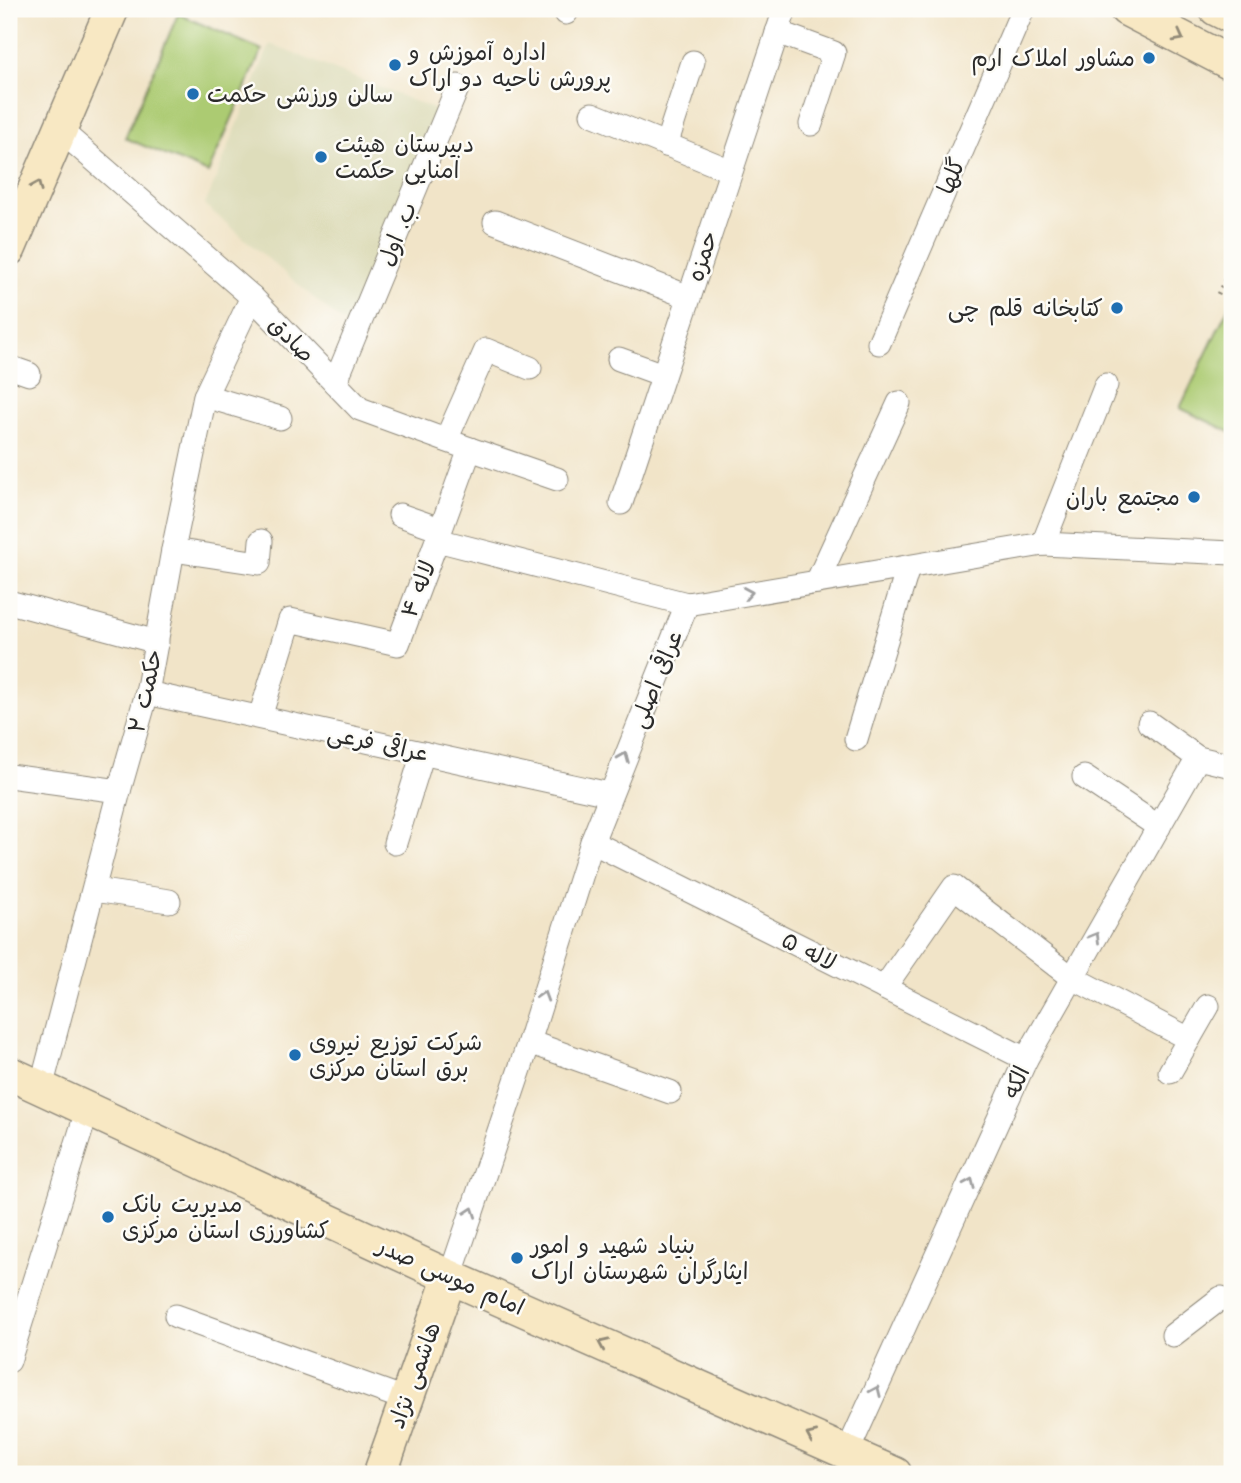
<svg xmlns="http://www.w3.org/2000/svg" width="1241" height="1483" viewBox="0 0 1241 1483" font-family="Kalam,'Playpen Sans Arabic',sans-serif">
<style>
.built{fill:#deddbb}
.green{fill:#accb72;stroke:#6c7b4e;stroke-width:2}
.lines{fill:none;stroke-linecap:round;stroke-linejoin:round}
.street-casing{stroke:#8e887a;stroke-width:25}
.secondary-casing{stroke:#8e887a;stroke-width:36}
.path{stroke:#8e887a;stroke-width:4.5;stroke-dasharray:2 5;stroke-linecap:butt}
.street{stroke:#fff;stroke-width:23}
.secondary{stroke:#f8e8c3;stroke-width:33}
.oneway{stroke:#928a77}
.oneway2{stroke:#a0a0a0}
.poi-dot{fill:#1f6fb2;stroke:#fdfcf7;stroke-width:2.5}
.labels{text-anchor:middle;stroke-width:5;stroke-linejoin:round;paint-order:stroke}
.poi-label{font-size:23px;fill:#2b2b2b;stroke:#fdfcf7;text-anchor:start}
.street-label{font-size:23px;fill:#2b2b2b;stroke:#fdfcf7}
</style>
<rect width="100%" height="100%" fill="#fdfcf7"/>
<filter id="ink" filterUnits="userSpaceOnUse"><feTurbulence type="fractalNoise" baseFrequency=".0143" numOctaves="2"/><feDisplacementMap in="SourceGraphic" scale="14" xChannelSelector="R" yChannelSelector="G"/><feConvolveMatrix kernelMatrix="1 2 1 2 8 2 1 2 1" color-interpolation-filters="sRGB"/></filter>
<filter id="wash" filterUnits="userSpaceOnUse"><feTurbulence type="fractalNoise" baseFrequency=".00686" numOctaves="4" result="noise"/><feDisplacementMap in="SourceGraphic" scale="28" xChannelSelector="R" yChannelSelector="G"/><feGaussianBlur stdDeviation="1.57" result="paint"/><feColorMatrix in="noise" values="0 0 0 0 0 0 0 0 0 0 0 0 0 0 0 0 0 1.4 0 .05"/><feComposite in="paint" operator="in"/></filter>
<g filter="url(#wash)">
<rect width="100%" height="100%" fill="#f1e4c8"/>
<polygon class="built" points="270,44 436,110 348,327 205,205"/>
<g class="green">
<polygon points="178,14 262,50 208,173 125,138"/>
<polygon points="1232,300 1232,433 1180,408"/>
</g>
</g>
<g filter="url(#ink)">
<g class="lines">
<defs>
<g id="street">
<polyline points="566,13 567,9"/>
<polyline points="777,32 834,53 811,124"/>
<polyline points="592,114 731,171"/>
<polyline points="61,131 252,297 360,409 470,449 437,540"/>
<polyline points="666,145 693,62"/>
<polyline points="495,222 689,297"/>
<polyline points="879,343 1023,9"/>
<polyline points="619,359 663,375"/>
<polyline points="9,367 29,374"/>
<polyline points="335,383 458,86"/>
<polyline points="205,396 280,418"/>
<polyline points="446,440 486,350 530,368"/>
<polyline points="470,449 557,479"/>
<polyline points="621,503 785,9"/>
<polyline points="400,515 440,529"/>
<polyline points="1043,544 1106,385"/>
<polyline points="173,550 259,563 261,541"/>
<polyline points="817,582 899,403"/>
<polyline points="9,602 157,642"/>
<polyline points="147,693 609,794"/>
<polyline points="260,717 290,620 398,644 437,540 687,604"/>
<polyline points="1149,723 1198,758"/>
<polyline points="856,739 908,568"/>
<polyline points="9,776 119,791"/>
<polyline points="1084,777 1159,827"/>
<polyline points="592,842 1026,1059"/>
<polyline points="395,843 423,753"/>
<polyline points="94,890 169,901"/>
<polyline points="884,988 954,887 1071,977 1189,1039"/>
<polyline points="529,1042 670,1092"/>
<polyline points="1170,1072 1208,1006"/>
<polyline points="41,1088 119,791 147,693 173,550 205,396 252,297"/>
<polyline points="450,1277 529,1042 592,842 687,604 1043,544 1232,553"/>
<polyline points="176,1316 405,1399"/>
<polyline points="1173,1335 1221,1298"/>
<polyline points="9,1361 87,1111"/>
<polyline points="847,1453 1026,1059 1198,758 1232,766"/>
</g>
<g id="secondary">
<polyline points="1126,9 1232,64"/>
<polyline points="1216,9 1232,17"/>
<polyline points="9,249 112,9"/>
<polyline points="9,1073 450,1277 895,1474"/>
<polyline points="380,1474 450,1277"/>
</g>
</defs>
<use href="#street" class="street-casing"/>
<use href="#secondary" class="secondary-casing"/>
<polyline class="path" points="1218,294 1232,265"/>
<use href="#street" class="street"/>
<use href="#secondary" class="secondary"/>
</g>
<defs><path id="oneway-chevron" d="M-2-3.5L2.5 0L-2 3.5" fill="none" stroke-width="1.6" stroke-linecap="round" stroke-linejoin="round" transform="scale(1.75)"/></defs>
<g class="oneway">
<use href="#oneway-chevron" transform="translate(1179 37) rotate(28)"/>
<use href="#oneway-chevron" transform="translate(37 186) rotate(-66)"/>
<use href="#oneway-chevron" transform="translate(603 1344) rotate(-156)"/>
<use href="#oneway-chevron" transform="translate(811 1436) rotate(-156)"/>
</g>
<g class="oneway2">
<use href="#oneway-chevron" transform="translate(748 593) rotate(-10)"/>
<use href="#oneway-chevron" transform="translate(624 757) rotate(-68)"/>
<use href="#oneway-chevron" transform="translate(1095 937) rotate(-60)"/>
<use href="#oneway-chevron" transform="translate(543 996) rotate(-73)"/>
<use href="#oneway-chevron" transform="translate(970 1183) rotate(-66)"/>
<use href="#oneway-chevron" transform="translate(471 1212) rotate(-71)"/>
<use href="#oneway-chevron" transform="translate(876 1391) rotate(-66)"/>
</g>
</g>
<g class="poi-dot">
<circle cx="1149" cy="58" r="7"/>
<circle cx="395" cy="65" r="7"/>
<circle cx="193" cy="94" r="7"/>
<circle cx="321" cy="157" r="7"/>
<circle cx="1117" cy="308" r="7"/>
<circle cx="1194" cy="497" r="7"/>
<circle cx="295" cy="1055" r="7"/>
<circle cx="108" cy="1217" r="7"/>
<circle cx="517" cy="1258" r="7"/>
</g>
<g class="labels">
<g class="poi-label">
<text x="409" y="60">اداره آموزش و<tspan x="409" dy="26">پرورش ناحیه دو اراک</tspan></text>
<text x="1135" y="66" text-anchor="end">مشاور املاک ارم</text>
<text x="207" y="102">سالن ورزشی حکمت</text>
<text x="335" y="152">دبیرستان هیئت<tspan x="335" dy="26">امنایی حکمت</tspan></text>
<text x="1103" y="316" text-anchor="end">کتابخانه قلم چی</text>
<text x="1180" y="505" text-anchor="end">مجتمع باران</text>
<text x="309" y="1050">شرکت توزیع نیروی<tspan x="309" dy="26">برق استان مرکزی</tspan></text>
<text x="122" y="1212">مدیریت بانک<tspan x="122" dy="26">کشاورزی استان مرکزی</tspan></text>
<text x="531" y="1253">بنیاد شهید و امور<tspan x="531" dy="26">ایثارگران شهرستان اراک</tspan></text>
</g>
<g class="street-label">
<text transform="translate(951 176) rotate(-67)" y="8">گلها</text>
<text transform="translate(397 234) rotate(-68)" y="8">ب. اول</text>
<text transform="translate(702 256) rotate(-72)" y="8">حمزه</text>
<text transform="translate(292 339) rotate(46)" y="8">صادق</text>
<text transform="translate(418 589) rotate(-69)" y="8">لاله ۴</text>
<text transform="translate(656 679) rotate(-68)" y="8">عراقی اصلی</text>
<text transform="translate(145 691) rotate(-77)" y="8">حکمت ۲</text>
<text transform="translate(378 743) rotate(12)" y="8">عراقی فرعی</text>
<text transform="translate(809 951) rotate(27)" y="8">لاله ۵</text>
<text transform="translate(1016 1082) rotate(-65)" y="8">الکه</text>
<text transform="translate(451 1276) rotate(24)" y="8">امام موسی صدر</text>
<text transform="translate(414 1375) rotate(-70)" y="8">هاشمی نژاد</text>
</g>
</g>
<rect width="1241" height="1483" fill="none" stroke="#fdfcf7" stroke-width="35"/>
</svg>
